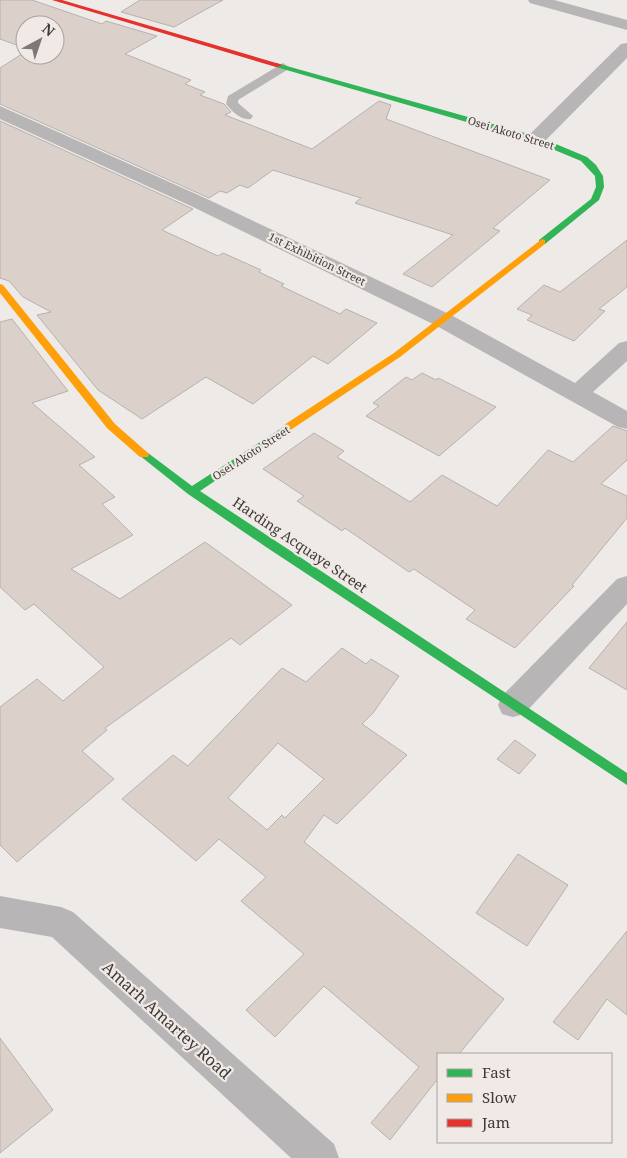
<svg xmlns="http://www.w3.org/2000/svg" width="627" height="1158" viewBox="0 0 627 1158" font-family="'Noto Serif',serif">
<style>
.building{fill:#dcd1ca;stroke:#b4b2b0;fill-rule:evenodd}
.lines{fill:none;stroke-linecap:round;stroke-linejoin:round}
.lane{fill:#b7b5b5;fill-rule:evenodd}
.street{fill:#b7b5b5;fill-rule:evenodd}
.fast{fill:#30b455;fill-rule:evenodd}
.slow{fill:#ff9f0a;fill-rule:evenodd}
.jam{fill:#e5322d;fill-rule:evenodd}
.labels{text-anchor:middle;stroke-width:4.5;stroke-linejoin:round;paint-order:stroke}
.far-street-label{font-size:11px;fill:#3d3a38;stroke:#f0e9e5}
.street-label{font-size:14px;fill:#3d3a38;stroke:#f0e9e5}
.near-street-label{font-size:16px;fill:#3d3a38;stroke:#f0e9e5}
</style>
<rect width="100%" height="100%" fill="#edeae8"/>
<g class="building">
<polygon points="0,0 32,0 102,24 106,21 157,36 125,54 191,80 185,84 205,92 200,95 224,104 231,112 225,115 312,149 379,101 391,105 386,119 550,180 493,228 500,231 432,287 403,274 453,235 355,203 361,198 273,170 248,188 240,185 227,193 220,191 209,198 0,104 0,68 25,52 25,55 55,55 55,25 25,25 25,48 0,39"/>
<polygon points="140,0 223,0 174,27 121,12"/>
<polygon points="0,121 193,209 162,230 218,256 223,253 261,270 259,272 284,284 281,286 340,314 346,309 377,323 328,364 313,356 253,404 206,377 142,419 98,390 37,315 51,312 23,297 9,281 0,278"/>
<polygon points="627,240 627,287 599,309 605,311 574,341 527,320 532,315 517,309 544,285 560,292"/>
<polygon points="12,319 68,391 32,403 95,457 79,465 115,497 102,504 133,535 71,569 120,599 205,542 292,605 240,645 231,638 105,728 107,730 82,751 114,779 17,862 0,845 0,707 37,679 63,701 104,667 34,604 25,610 0,587 0,322"/>
<polygon points="422,373 436,380 438,378 496,407 439,456 366,416 379,406 373,403 406,377 412,380"/>
<polygon points="613,426 627,431 627,460 601,484 627,496 627,518 572,585 574,586 515,648 466,619 475,610 414,569 409,572 345,528 342,531 297,501 304,496 263,469 314,433 344,451 337,457 410,502 442,475 497,506 548,450 573,462"/>
<polygon points="627,622 627,690 589,668"/>
<path d="M342,648L366,664L371,659L399,676L373,713L362,724L407,755L337,824L324,815L304,842L504,999L459,1054H438V1083L436,1081L390,1140L371,1123L419,1067L324,986L275,1037L246,1010L304,954L241,901L266,877L219,839L196,861L122,799L173,755L188,766L282,668L306,682ZM278,743L324,779L285,818L282,815L267,830L228,798Z"/>
<polygon points="515,740 536,755 519,774 497,759"/>
<polygon points="518,854 568,885 527,946 476,913"/>
<polygon points="627,931 627,1015 607,999 578,1040 553,1022"/>
<polygon points="0,1038 53,1110 0,1153"/>
</g>
<g class="lines">
<path class="lane" d="M283,63L289,67L287,70L238,100V103L253,116L251,119C241,121 232,111 226,104L228,96Z"/>
<g class="street">
<polygon points="528,0 554,0 627,20 627,30 530,3"/>
<polygon points="627,43 627,58 543,143 536,145 529,143 527,139 529,135 621,44"/>
<polygon points="0,106 205,198 451,315 575,383 619,343 627,341 627,361 593,392 627,411 627,429 618,427 435,325 191,206 0,119"/>
<polygon points="627,576 627,604 524,714 513,717 502,714 498,705 502,696 617,579"/>
<polygon points="0,896 61,907 73,912 334,1144 339,1158 291,1158 52,937 0,928"/>
</g>
<g class="fast">
<polygon points="276,63 539,137 587,157 596,165 603,176 604,187 599,200 545,244 539,244 539,240 591,199 596,187 595,176 581,161 533,141 276,67"/>
<polygon points="288,424 293,427 292,429 200,491 627,773 627,785 266,547 188,494 139,455 140,453 148,453 192,486"/>
</g>
<g class="slow">
<polygon points="542,239 545,240 545,244 400,357 292,429 284,429 283,427 284,425 394,353"/>
<polygon points="0,284 3,285 115,424 148,453 149,455 148,457 140,457 107,428 0,293"/>
</g>
<polygon class="jam" points="52,0 62,0 283,65 276,67"/>
</g>
<g class="labels">
<g class="far-street-label">
<text transform="translate(511 133) rotate(17)" y="4">Osei Akoto Street</text>
<text transform="translate(317 259) rotate(26)" y="4">1st Exhibition Street</text>
<text transform="translate(251 453) rotate(-33)" y="4">Osei Akoto Street</text>
</g>
<g class="street-label">
<text transform="translate(300 545) rotate(34)" y="5">Harding Acquaye Street</text>
</g>
<g class="near-street-label">
<text transform="translate(167 1020) rotate(42)" y="6">Amarh Amartey Road</text>
</g>
</g>
<rect x="437" y="1053" width="175" height="90" fill="#f0e9e5" stroke="#a8a3a0"/>
<rect x="447" y="1069" width="25" height="8" fill="#30b455" stroke="#a8a3a0"/>
<text x="482" y="1078" font-size="15" fill="#3d3a38">Fast</text>
<rect x="447" y="1094" width="25" height="8" fill="#ff9f0a" stroke="#a8a3a0"/>
<text x="482" y="1103" font-size="15" fill="#3d3a38">Slow</text>
<rect x="447" y="1119" width="25" height="8" fill="#e5322d" stroke="#a8a3a0"/>
<text x="482" y="1128" font-size="15" fill="#3d3a38">Jam</text>
<g transform="translate(40 40) rotate(40)"><circle r="24" fill="#f0e9e5" stroke="#a8a3a0"/>
<path d="M0-4L9 19L0 12L-9 19Z" fill="#7b7876"/>
<text y="-8" font-size="14" font-weight="bold" text-anchor="middle" fill="#3d3a38">N</text>
</g>
</svg>
